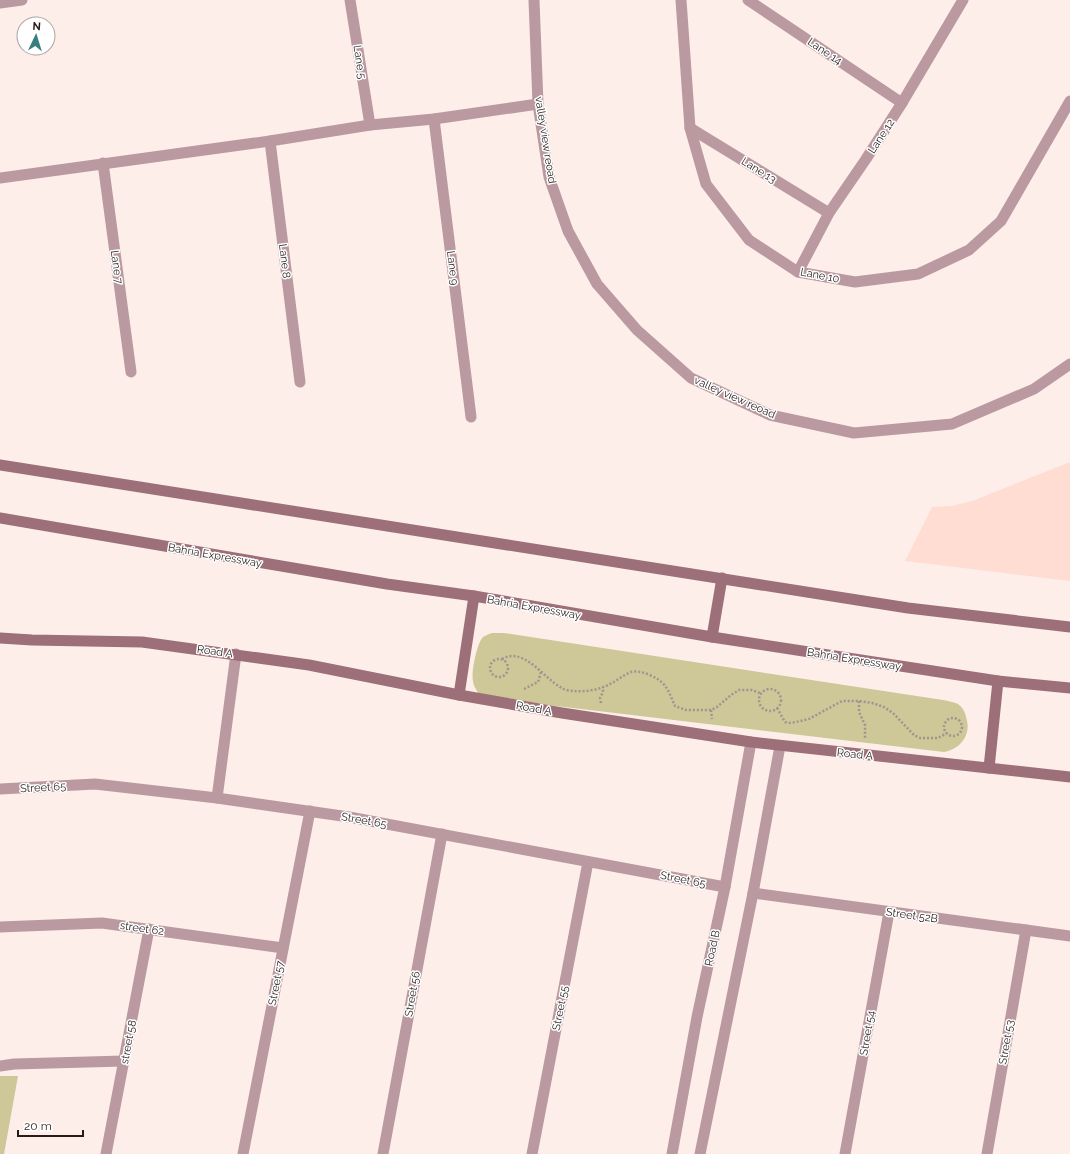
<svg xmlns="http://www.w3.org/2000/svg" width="1070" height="1154" viewBox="0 0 1070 1154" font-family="Raleway,sans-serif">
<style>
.built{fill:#ffddd3}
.green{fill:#cec798}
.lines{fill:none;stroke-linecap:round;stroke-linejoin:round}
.path{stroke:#a09490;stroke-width:2.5;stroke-dasharray:2 2;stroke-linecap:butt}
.minor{stroke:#ba9aa0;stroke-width:11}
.tertiary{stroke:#ba9aa0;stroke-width:11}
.secondary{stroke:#9d6f79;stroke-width:11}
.labels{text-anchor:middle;stroke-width:3;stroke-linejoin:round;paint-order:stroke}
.street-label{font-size:11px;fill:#261d1b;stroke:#fff}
</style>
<rect width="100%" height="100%" fill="#fdeee9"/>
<polygon class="built" points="1070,462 1070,581 905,561 932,507 951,506 972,501"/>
<g class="green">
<path d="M492,633H504L943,700C948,701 954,702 958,704C963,708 965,712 966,717C972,734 961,749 944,752L548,705L488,695L478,693C476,689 473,685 473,681C471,672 477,643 483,637C486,635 489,634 492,633Z"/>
<polygon points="0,1076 18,1076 4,1154 0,1154"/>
</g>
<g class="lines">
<g class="path">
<path d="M502,659C524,646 544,679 562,688C565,690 570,691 574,691C585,692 599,690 610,684C617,681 623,675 631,672C640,669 660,678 665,686C670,692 672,700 675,706L686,710H711L717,707L731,695L739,690H752L760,693"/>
<circle cx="499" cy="668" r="9"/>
<circle cx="770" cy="700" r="11"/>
<polyline points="524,689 538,682 541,672"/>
<polyline points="859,701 859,712 865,725 865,739"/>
<polyline points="601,703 600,698 603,692 603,687"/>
<polyline points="777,708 785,722 788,723 796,722 809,719 842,701 859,701 872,703 884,707 893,713 914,735 920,738 938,738 947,733"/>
<polyline points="711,710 712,719"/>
<circle cx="953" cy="727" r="9"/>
</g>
<g class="minor">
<polyline points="350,0 370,125"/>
<polyline points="534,0 538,104 549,177 568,231 597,284 637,330 691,378 770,415 854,433 952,424 1034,389 1070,364"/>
<polyline points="681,0 690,128 706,184 749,240 798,272 855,282 918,274 969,250 1001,221 1070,101"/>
<polyline points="748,0 902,103"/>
<polyline points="0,3 22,0"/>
<polyline points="434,119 471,417"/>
<polyline points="690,128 829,213"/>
<polyline points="270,141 300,382"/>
<polyline points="103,163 131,372"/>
<polyline points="0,178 270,141 370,125 434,119 538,104"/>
<polyline points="798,272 829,213 866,159 902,103 963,0"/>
<polyline points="0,789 95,784 217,798 349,817 725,887"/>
<polyline points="217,798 236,654"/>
<polyline points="753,893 1070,936"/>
<polyline points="0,927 102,923 283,948"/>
<polyline points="0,1066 14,1064 124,1061"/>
<polyline points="106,1154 149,929"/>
<polyline points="243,1154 310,811"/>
<polyline points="383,1154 442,834"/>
<polyline points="532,1154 588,862"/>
<polyline points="845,1154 889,912"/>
<polyline points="987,1154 1026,930"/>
</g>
<g class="tertiary">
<polyline points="672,1154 697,1017 725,887 751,742"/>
<polyline points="700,1154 753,893 780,746"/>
</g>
<g class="secondary">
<polyline points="0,465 908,608 1070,627"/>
<polyline points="0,518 387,584 474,596 712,637 998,681 1070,688"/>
<polyline points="712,637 722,578"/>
<polyline points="0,638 32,640 142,642 309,665 459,695 562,713 751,742 1070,777"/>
<polyline points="459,695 474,596"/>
<polyline points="989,768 998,681"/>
</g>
</g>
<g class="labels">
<g class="street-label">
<text transform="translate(825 51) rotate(34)" y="4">Lane 14</text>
<text transform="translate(360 62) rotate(81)" y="4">Lane 5</text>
<text transform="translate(881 136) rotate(-57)" y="4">Lane 12</text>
<text transform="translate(546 140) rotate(81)" y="4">valley view reoad</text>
<text transform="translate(759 170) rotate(32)" y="4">Lane 13</text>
<text transform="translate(285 261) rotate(83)" y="4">Lane 8</text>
<text transform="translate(117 267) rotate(82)" y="4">Lane 7</text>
<text transform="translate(453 268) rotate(83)" y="4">Lane 9</text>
<text transform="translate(820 275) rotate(11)" y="4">Lane 10</text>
<text transform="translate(735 397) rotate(24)" y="4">valley view reoad</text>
<text transform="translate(215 555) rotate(10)" y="4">Bahria Expressway</text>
<text transform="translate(534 607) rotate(10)" y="4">Bahria Expressway</text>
<text transform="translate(215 651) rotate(8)" y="4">Road A</text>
<text transform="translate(854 659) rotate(9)" y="4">Bahria Expressway</text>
<text transform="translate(534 708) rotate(10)" y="4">Road A</text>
<text transform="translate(855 754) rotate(6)" y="4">Road A</text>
<text transform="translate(43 787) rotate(-3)" y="4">Street 65</text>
<text transform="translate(364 820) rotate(10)" y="4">Street 65</text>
<text transform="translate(683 879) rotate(11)" y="4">Street 65</text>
<text transform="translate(912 915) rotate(8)" y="4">Street 52B</text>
<text transform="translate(142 928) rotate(8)" y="4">street 62</text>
<text transform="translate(712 948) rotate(-78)" y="4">Road B</text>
<text transform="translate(276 983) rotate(-79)" y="4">Street 57</text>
<text transform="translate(412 994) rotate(-80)" y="4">Street 56</text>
<text transform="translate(560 1008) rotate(-79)" y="4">Street 55</text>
<text transform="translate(867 1033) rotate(-80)" y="4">Street 54</text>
<text transform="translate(128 1042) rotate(-79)" y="4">street 58</text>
<text transform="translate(1006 1042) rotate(-80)" y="4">Street 53</text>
</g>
</g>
<g transform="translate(36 36) rotate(4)"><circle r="19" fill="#ffffff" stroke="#a8a5a4"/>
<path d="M0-3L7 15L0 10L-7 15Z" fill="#367f7f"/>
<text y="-6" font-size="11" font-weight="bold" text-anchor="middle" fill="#261d1b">N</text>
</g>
<path d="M18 1130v6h65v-6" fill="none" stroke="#261d1b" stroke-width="2"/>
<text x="24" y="1130" font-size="12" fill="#261d1b" stroke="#ffffff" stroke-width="3" paint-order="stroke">20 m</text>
</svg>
